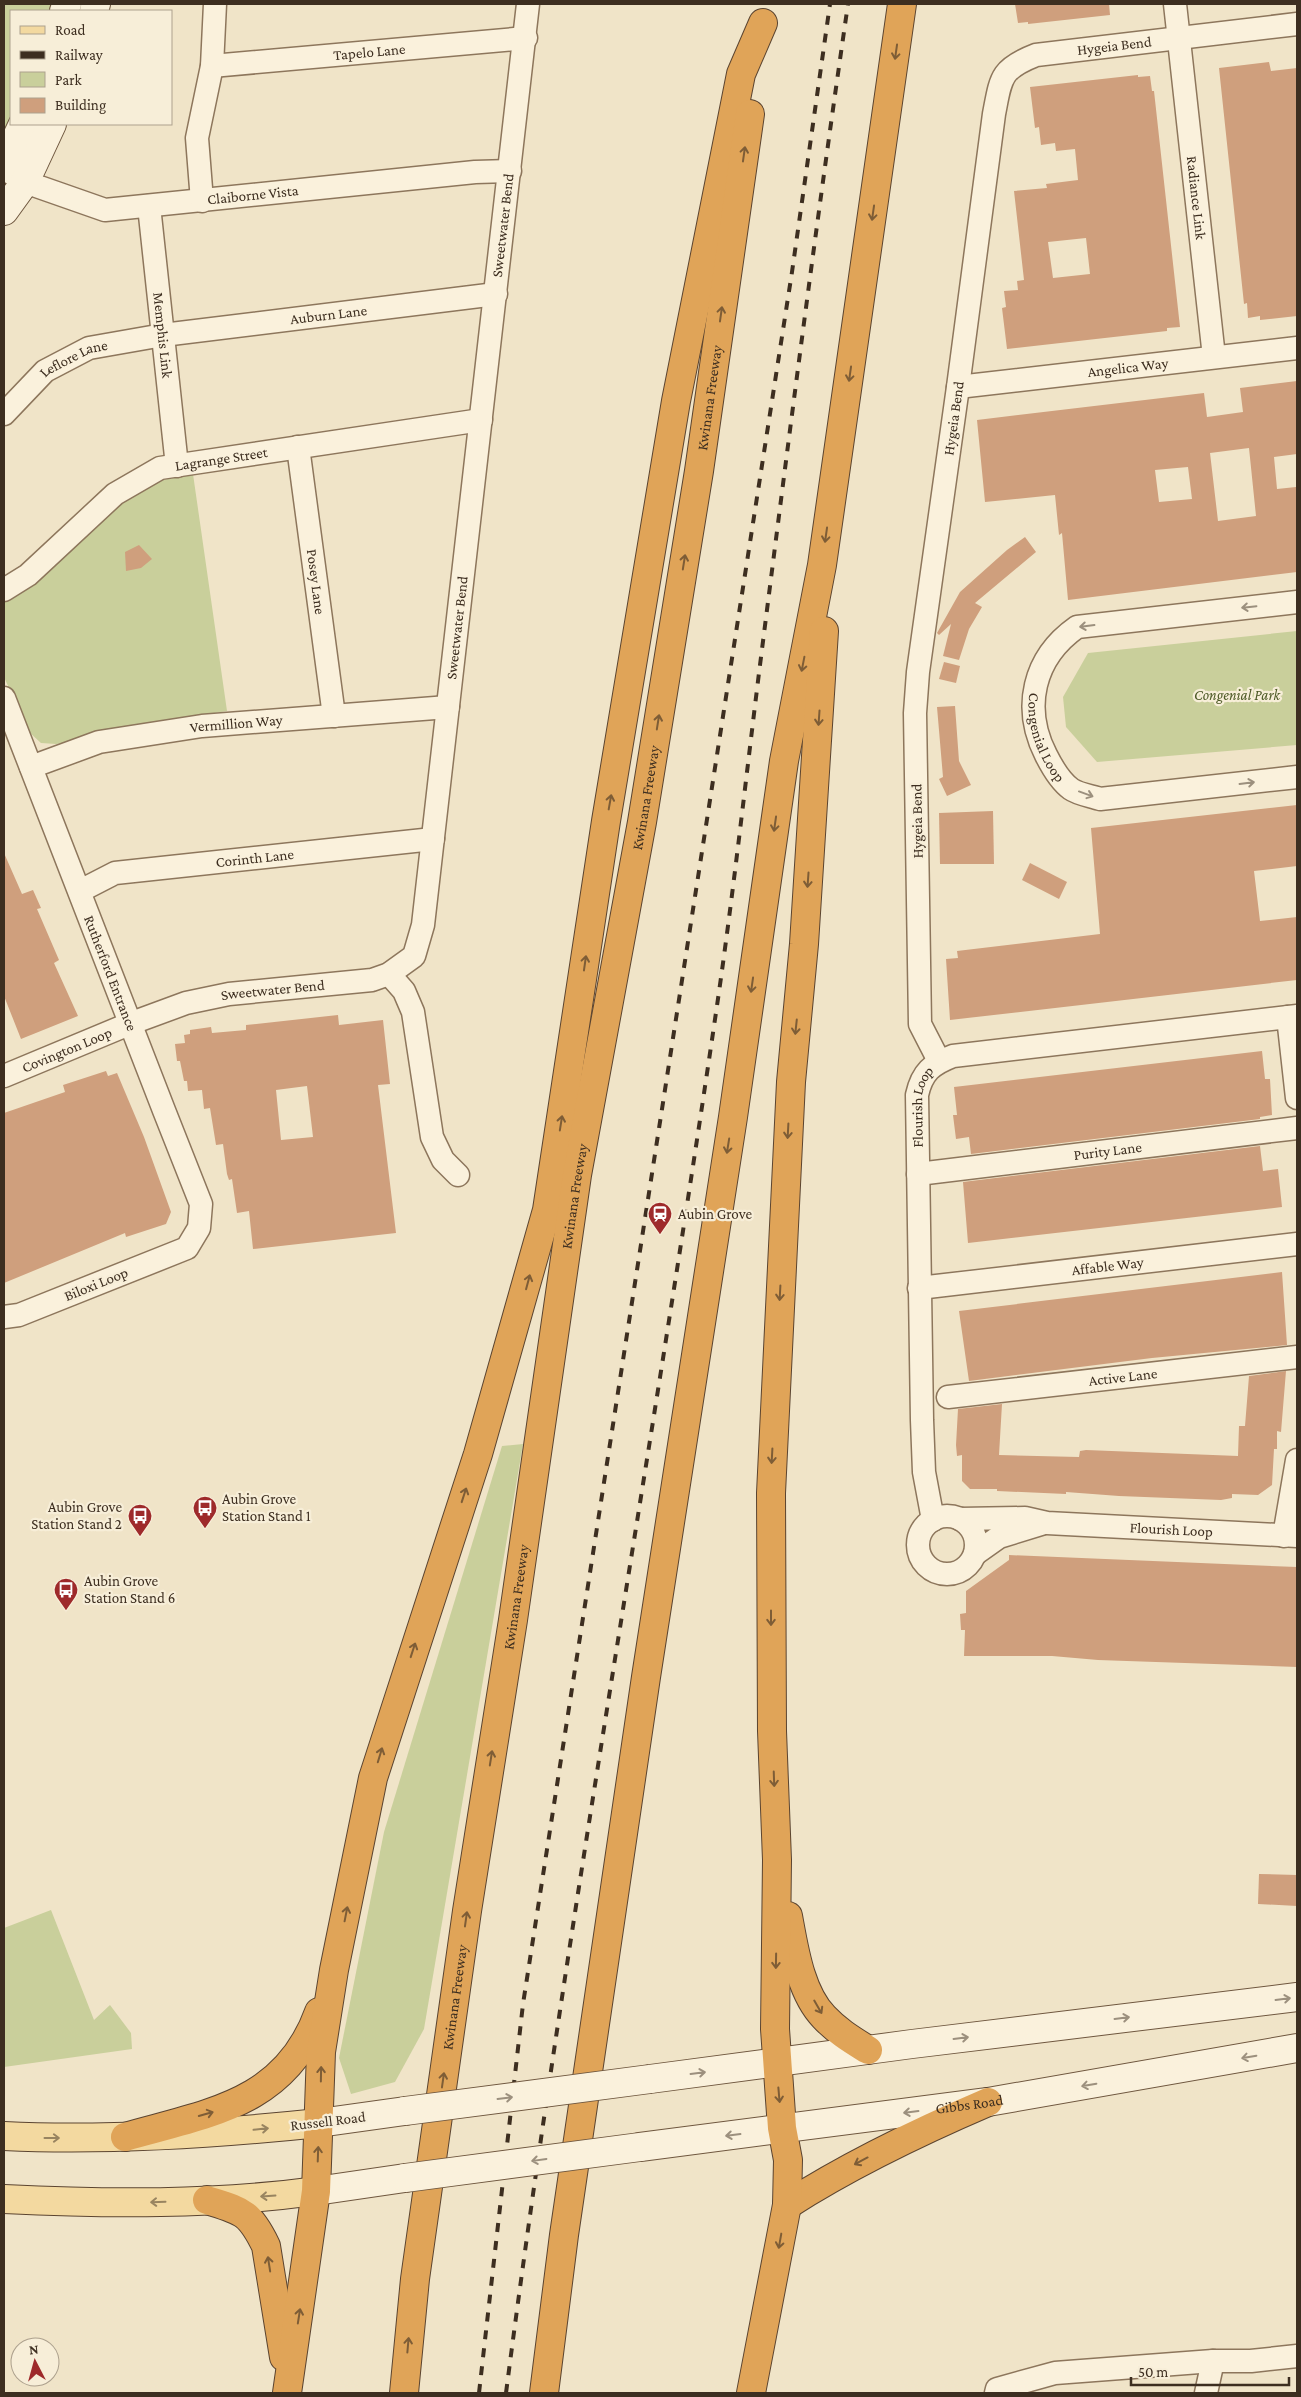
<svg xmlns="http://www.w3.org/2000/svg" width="1301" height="2397" viewBox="0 0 1301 2397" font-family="'Crimson Pro',serif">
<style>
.green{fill:#c9cf9b}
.building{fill:#cf9f7d;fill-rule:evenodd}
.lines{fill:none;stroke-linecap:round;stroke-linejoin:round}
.street-casing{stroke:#8d765c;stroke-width:25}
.secondary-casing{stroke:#6f573f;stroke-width:30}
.primary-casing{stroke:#5b4430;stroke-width:30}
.highway-casing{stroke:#5b4430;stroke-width:30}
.street{stroke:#faf1dc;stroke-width:22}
.secondary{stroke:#faf1dc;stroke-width:28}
.primary{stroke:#f3d9a0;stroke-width:28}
.highway{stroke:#e0a458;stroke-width:28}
.rail{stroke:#3d2e20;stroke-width:4;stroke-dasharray:9 9;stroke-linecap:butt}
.secondary-bridge-casing{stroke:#6f573f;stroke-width:30;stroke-linecap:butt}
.secondary-bridge{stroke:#faf1dc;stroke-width:28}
.oneway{stroke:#7e5d36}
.oneway2{stroke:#9c907e}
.oneway3{stroke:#988460}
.labels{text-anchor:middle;stroke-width:4.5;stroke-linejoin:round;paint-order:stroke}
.street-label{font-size:15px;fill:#3d2e20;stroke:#f7eed8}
.park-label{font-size:15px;font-style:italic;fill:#4d5a26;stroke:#f7eed8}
.poi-label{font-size:15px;fill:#3d2e20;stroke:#f7eed8;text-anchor:start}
</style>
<rect width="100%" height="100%" fill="#f0e4c8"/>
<g class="green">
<polygon points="4,4 54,4 53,11 11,11 11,116 4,130"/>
<polygon points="193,474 227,711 124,728 78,741 56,744 41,743 28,731 4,677 4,599 90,524 152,482"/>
<polygon points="1297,631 1297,745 1097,762 1066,727 1063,697 1088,653"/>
<polygon points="523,1444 424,2029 395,2082 351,2094 339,2058 384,1832 502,1446"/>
<polygon points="51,1910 94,2020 110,2005 131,2033 132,2049 4,2067 4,1928"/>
</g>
<g class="building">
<polygon points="1015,4 1109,4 1110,15 1028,24 1028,22 1018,23"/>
<polygon points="1269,62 1271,71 1297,68 1297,316 1260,320 1260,316 1248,318 1247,303 1244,304 1219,68"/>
<path d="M1138,75V77L1150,76L1152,91H1154L1180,327L1167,328V331L1007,349L1002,308L1006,307L1004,291L1018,290L1017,281L1024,280L1014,191L1047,188L1046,184L1078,180L1075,149L1056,151L1055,143L1041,145L1039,127L1035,128L1030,87ZM1086,238L1090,274L1053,278L1048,242Z"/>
<path d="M1297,381V454L1274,457L1277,489L1296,487L1297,572L1068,600L1062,533L1059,535L1055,495L985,502L977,420L1204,393L1207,417L1243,412L1240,388ZM1249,448L1256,516L1218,521L1210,453ZM1188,467L1192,499L1159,502L1155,470Z"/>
<polygon points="1025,537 1036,552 975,603 982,607 969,629 959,660 943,656 951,624 939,635 937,633 960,592 1007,550"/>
<polygon points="139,545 152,559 141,568 126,571 125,552"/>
<polygon points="944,662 960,666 956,683 939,679"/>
<polygon points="955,706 959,761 971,785 947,796 939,779 943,777 937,707"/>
<polygon points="1297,805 1297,866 1254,871 1260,921 1297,917 1297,980 950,1020 946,959 958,958 957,951 1100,934 1091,828"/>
<polygon points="993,811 994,864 940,864 939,813"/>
<polygon points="4,853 22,894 33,890 41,908 37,909 59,960 54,963 78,1016 21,1039 4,996"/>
<polygon points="1030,863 1067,882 1059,899 1022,880"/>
<path d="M338,1015L339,1025L383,1020L390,1084L378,1085L396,1233L253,1249L249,1211L237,1213L232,1179L229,1180L227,1174L223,1144L216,1145L210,1108L204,1109L202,1090L188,1091L187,1081H184L180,1061H177L175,1044L185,1043L184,1035L190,1034V1030L211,1027L212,1033L246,1030V1025ZM307,1086L313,1137L281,1140L276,1090Z"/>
<polygon points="1262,1051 1265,1079 1270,1079 1272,1115 1260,1117 1260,1119 971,1154 969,1137 956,1139 953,1115 957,1115 954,1087"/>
<polygon points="106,1071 108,1076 117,1073 144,1137 171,1212 166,1224 126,1237 125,1233 4,1283 4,1113 65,1092 63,1085"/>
<polygon points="1260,1146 1263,1171 1278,1169 1282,1207 968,1243 963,1182"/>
<polygon points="1282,1272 1287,1345 1152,1358 969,1381 959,1311"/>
<polygon points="1286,1371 1281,1432 1277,1431 1277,1449 1274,1449 1272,1485 1258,1495 1232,1494 1232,1498 1221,1500 1119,1496 1066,1492 1066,1494 997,1491 997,1489 970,1489 962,1481 962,1455 957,1456 956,1445 958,1409 1002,1404 999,1455 1079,1457 1080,1451 1086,1450 1238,1456 1239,1426 1245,1426 1249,1376"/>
<polygon points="1009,1555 1297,1567 1297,1667 1098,1660 1052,1656 964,1656 965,1630 961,1630 960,1614 966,1613 966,1591 1009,1560"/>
<polygon points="1259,1874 1297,1875 1297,1906 1258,1904"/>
</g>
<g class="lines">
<defs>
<g id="street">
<path id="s1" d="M1175,4L1214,357"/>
<path id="s2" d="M212,66L526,38"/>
<path id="s3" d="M11,173L25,182L105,210L475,172L510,171"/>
<polyline points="202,201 197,138 212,66 215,4"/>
<path id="s4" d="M149,206L177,466"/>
<path id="s5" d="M958,387L1297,348"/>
<path id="s6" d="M4,414L45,371L89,348L163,335L496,294"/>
<path id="s7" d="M298,447L334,716"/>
<path id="s8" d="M4,590L28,575L115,494L160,468L481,420"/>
<path id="s9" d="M1297,602L1077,627C1033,658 1022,708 1046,755C1052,767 1060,781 1071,789C1078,794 1091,796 1100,799L1297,777"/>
<path id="s10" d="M4,698C70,867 134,1036 201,1204L199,1228L187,1248L19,1315L4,1317"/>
<path id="s11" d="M31,767L99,742L202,726L448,707"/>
<path id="s12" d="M80,891L115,873L433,839"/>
<polyline points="389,974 404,991 413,1012 432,1137 443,1160 458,1175"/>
<polyline points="1288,1017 1297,1098"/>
<path id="s13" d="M939,1061L920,1024L915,713L918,672L958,387L994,114C1001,78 1000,69 1036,55L1297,24"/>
<path id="s14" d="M4,1076L129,1024L186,1003L229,994L372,980L389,974L414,956L423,925L528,4"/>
<path id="s15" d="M918,1174L1297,1128"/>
<path id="s16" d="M919,1288L1297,1244"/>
<path id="s17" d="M948,1397L1297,1357"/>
<circle cx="947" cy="1545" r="29"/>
<path id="s18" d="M960,1519L1025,1518L1047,1523L1297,1536"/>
<path id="s19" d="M933,1520L924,1472L922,1420L917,1095C922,1072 932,1064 953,1056L1297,1016"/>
<polyline points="1284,1536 1297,1460"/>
<polyline points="975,1554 999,1537 1041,1524"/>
<polyline points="996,2393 997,2389 1055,2373 1213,2361 1251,2361 1297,2356"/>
<polyline points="1206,2393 1213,2361"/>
</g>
<g id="secondary">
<polyline points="64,11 67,4"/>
<polyline points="94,11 96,4"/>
<polyline points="4,164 23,124"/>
<polyline points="4,211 25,182 52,124"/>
<polyline points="650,2079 912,2044 1297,1997"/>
<polyline points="319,2123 405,2111"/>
<path id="s20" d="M640,2147L988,2102L1297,2048"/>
<polyline points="316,2191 405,2178"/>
</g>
<g id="primary">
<path d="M4,2136C109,2141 214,2134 319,2123"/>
<path d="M4,2199C108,2204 213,2205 316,2191"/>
</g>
<g id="highway">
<path d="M788,1916C794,1948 800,1992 824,2017C837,2031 852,2040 868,2050"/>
<path d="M125,2137C209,2113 286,2104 319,2012"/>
<path d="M207,2200C242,2211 249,2211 266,2246L284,2357"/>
<path d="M787,2205C851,2164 918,2132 988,2102"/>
<polyline points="287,2393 316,2191 321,2052 334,1970 373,1778 478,1454 547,1210 606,821 676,401 741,74 763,23"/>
<path id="s21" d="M404,2393L415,2279L467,1911L513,1620L577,1175L642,822L699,471L750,114"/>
<polyline points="544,2393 564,2235 646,1677 733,1117 784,761 822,565 902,4"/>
<polyline points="751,2393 787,2205 788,2160 782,2128 775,2029 777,1860 772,1731 771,1493 791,1082 804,944 824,631"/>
</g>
</defs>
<use href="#street" class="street-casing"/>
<use href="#secondary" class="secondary-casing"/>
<use href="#primary" class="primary-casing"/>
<use href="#highway" class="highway-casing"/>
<use href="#street" class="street"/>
<use href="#secondary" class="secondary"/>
<use href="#primary" class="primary"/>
<use href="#highway" class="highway"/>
<g class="rail">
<polyline points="479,2393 523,2004 792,272 830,4"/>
<path d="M506,2393C565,1936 647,1482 714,1026C732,906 745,785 760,665C788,444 816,224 848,4"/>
</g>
<defs>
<g id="secondary-bridge">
<polyline points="405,2111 650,2079"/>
<polyline points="405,2178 640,2147"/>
</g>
</defs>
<use href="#secondary-bridge" class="secondary-bridge-casing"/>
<use href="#secondary-bridge" class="secondary-bridge"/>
</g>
<defs><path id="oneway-shaft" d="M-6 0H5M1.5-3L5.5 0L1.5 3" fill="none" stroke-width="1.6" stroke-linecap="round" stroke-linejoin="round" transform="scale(1.25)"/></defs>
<g class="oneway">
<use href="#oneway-shaft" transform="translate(896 52) rotate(98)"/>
<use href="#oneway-shaft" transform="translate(744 154) rotate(-82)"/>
<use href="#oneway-shaft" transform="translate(873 213) rotate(98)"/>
<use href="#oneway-shaft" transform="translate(721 314) rotate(-82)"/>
<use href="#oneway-shaft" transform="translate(850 374) rotate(98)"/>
<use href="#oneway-shaft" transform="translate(826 535) rotate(98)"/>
<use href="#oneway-shaft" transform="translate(684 562) rotate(-81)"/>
<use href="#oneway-shaft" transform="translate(803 664) rotate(101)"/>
<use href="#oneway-shaft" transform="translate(819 718) rotate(94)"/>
<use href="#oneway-shaft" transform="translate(658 722) rotate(-81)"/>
<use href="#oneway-shaft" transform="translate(610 802) rotate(-80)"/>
<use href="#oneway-shaft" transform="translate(775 824) rotate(98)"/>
<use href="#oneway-shaft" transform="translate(808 880) rotate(94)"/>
<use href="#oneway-shaft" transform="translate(585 963) rotate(-82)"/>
<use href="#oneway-shaft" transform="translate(752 985) rotate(98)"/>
<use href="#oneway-shaft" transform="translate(796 1027) rotate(96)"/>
<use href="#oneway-shaft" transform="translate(561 1123) rotate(-81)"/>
<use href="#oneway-shaft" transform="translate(788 1131) rotate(93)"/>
<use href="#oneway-shaft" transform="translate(728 1146) rotate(99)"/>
<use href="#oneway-shaft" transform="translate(528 1282) rotate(-75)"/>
<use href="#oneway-shaft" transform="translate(780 1293) rotate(93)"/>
<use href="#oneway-shaft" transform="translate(772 1456) rotate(93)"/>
<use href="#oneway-shaft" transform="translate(464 1495) rotate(-72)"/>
<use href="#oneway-shaft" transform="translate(771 1618) rotate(90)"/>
<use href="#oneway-shaft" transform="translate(413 1650) rotate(-72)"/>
<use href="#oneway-shaft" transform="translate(380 1755) rotate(-73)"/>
<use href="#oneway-shaft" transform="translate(491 1758) rotate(-81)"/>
<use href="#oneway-shaft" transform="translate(774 1779) rotate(88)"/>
<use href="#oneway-shaft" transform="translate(346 1914) rotate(-79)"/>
<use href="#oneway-shaft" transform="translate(466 1919) rotate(-82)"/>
<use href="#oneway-shaft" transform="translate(776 1961) rotate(91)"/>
<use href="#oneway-shaft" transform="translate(818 2007) rotate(60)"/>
<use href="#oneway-shaft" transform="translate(321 2074) rotate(-89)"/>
<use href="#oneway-shaft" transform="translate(443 2080) rotate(-82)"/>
<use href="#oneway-shaft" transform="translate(779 2095) rotate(85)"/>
<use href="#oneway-shaft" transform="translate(206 2114) rotate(-16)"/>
<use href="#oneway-shaft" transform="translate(318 2154) rotate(-88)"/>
<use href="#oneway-shaft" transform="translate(861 2161) rotate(152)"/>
<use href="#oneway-shaft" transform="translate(780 2241) rotate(100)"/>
<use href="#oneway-shaft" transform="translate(269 2264) rotate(-99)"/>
<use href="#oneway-shaft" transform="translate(299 2316) rotate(-81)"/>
<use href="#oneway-shaft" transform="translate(408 2345) rotate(-85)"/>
</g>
<g class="oneway2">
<use href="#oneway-shaft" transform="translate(1249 607) rotate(174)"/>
<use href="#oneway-shaft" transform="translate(1087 626) rotate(173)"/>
<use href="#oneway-shaft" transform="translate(1247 783) rotate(-7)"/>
<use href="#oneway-shaft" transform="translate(1086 794) rotate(20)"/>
<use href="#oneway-shaft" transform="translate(1283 1999) rotate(-7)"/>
<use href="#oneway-shaft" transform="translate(1122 2018) rotate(-7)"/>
<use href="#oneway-shaft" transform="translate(961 2038) rotate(-7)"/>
<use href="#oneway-shaft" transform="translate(1249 2057) rotate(170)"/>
<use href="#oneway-shaft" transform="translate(698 2073) rotate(-7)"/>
<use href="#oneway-shaft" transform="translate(1089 2085) rotate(170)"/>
<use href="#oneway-shaft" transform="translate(505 2098) rotate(-7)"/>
<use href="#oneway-shaft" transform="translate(911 2112) rotate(173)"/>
<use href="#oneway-shaft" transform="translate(733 2135) rotate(173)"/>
<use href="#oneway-shaft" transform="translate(539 2160) rotate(172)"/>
</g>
<g class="oneway3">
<use href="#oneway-shaft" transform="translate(261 2129) rotate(-6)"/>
<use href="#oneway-shaft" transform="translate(52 2138)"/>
<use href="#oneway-shaft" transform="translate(268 2196) rotate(176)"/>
<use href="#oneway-shaft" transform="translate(158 2202) rotate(178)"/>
</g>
<defs>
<symbol id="station-pin" viewBox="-11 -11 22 30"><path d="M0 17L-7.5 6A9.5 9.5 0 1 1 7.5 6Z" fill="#9e2a2b" stroke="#f7eed8"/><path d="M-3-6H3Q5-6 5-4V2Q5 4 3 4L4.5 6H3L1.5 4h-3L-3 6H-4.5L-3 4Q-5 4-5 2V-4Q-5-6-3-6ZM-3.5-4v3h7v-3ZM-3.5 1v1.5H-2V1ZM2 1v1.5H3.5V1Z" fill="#fff"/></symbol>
<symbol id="bus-pin" viewBox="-11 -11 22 30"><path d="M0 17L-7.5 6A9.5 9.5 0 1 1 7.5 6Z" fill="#9e2a2b" stroke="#f7eed8"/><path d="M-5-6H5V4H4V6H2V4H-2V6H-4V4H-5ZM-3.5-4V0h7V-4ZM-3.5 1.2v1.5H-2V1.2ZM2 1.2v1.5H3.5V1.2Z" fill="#fff"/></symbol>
</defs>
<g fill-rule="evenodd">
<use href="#station-pin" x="646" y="1200" width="28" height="38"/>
<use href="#bus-pin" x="191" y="1494" width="28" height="38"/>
<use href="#bus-pin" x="126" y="1502" width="28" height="38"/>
<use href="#bus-pin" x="52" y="1576" width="28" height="38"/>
</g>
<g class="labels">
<g class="street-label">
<text dy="5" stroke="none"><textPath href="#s13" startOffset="1114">Hygeia Bend</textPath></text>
<text dy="5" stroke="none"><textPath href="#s2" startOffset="158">Tapelo Lane</textPath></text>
<text dy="5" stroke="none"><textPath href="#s3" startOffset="250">Claiborne Vista</textPath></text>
<text dy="5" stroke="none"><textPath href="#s1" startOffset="195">Radiance Link</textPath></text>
<text dy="5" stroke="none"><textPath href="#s14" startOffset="1169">Sweetwater Bend</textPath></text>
<text dy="5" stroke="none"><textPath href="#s6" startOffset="351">Auburn Lane</textPath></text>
<text dy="5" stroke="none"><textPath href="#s4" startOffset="130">Memphis Link</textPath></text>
<text dy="5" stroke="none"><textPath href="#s6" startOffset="91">Leflore Lane</textPath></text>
<text dy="5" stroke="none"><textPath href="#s5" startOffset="171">Angelica Way</textPath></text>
<text dy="5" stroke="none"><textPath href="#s21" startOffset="2019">Kwinana Freeway</textPath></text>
<text dy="5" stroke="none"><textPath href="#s13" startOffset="650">Hygeia Bend</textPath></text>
<text dy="5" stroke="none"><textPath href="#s8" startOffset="261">Lagrange Street</textPath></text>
<text dy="5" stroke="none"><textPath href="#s7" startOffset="136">Posey Lane</textPath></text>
<text dy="5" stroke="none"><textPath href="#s14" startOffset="764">Sweetwater Bend</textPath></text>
<text dy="5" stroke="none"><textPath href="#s11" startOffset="211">Vermillion Way</textPath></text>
<text dy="5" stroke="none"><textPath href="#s9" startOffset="349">Congenial Loop</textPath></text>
<text dy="5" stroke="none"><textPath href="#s21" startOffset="1614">Kwinana Freeway</textPath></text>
<text transform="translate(917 821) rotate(-91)" y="5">Hygeia Bend</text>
<text dy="5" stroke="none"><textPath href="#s12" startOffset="180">Corinth Lane</textPath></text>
<text dy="5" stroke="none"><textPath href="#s10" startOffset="295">Rutherford Entrance</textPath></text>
<text dy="5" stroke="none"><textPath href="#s14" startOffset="284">Sweetwater Bend</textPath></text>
<text dy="5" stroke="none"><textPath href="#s14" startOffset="68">Covington Loop</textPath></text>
<text dy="5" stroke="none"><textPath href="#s19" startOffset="415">Flourish Loop</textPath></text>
<text dy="5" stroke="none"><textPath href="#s15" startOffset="191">Purity Lane</textPath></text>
<text dy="5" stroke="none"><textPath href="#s21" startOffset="1209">Kwinana Freeway</textPath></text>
<text dy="5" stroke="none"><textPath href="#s16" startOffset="190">Affable Way</textPath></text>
<text transform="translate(96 1284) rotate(-22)" y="5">Biloxi Loop</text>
<text dy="5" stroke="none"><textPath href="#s17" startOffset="176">Active Lane</textPath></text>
<text dy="5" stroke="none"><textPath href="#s18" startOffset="212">Flourish Loop</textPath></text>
<text dy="5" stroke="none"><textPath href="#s21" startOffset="804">Kwinana Freeway</textPath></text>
<text dy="5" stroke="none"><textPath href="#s21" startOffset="399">Kwinana Freeway</textPath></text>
<text dy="5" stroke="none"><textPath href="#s20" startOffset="332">Gibbs Road</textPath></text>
<text transform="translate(328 2121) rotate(-7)" y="5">Russell Road</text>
</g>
<g class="park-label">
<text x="1237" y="700">Congenial Park</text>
</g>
<g class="poi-label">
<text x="678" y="1219">Aubin Grove</text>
<text x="222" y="1504">Aubin Grove<tspan x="222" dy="17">Station Stand 1</tspan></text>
<text x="122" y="1512" text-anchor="end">Aubin Grove<tspan x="122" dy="17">Station Stand 2</tspan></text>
<text x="84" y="1586">Aubin Grove<tspan x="84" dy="17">Station Stand 6</tspan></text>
</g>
</g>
<rect width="1301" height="2397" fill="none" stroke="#3d2e20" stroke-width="10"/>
<rect x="10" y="10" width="162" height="115" fill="#f7eed8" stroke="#ada18e"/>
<rect x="20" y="26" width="25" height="8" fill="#f3d9a0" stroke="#ada18e"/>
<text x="55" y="35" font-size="15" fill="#3d2e20">Road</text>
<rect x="20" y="51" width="25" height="8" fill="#3d2e20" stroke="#ada18e"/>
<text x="55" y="60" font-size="15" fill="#3d2e20">Railway</text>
<rect x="20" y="72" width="25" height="15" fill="#c9cf9b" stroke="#ada18e"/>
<text x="55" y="85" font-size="15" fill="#3d2e20">Park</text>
<rect x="20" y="98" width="25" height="15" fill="#cf9f7d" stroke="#ada18e"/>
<text x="55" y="110" font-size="15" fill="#3d2e20">Building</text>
<g transform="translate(35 2362) rotate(354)"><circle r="24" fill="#f7eed8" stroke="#ada18e"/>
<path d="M0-4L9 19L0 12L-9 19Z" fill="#9e2a2b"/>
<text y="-8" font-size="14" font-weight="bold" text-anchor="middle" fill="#3d2e20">N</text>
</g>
<path d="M1131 2377v8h158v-8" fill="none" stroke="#3d2e20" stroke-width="2.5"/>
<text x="1138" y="2377" font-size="15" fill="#3d2e20" stroke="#f7eed8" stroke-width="4" paint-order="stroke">50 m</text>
</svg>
